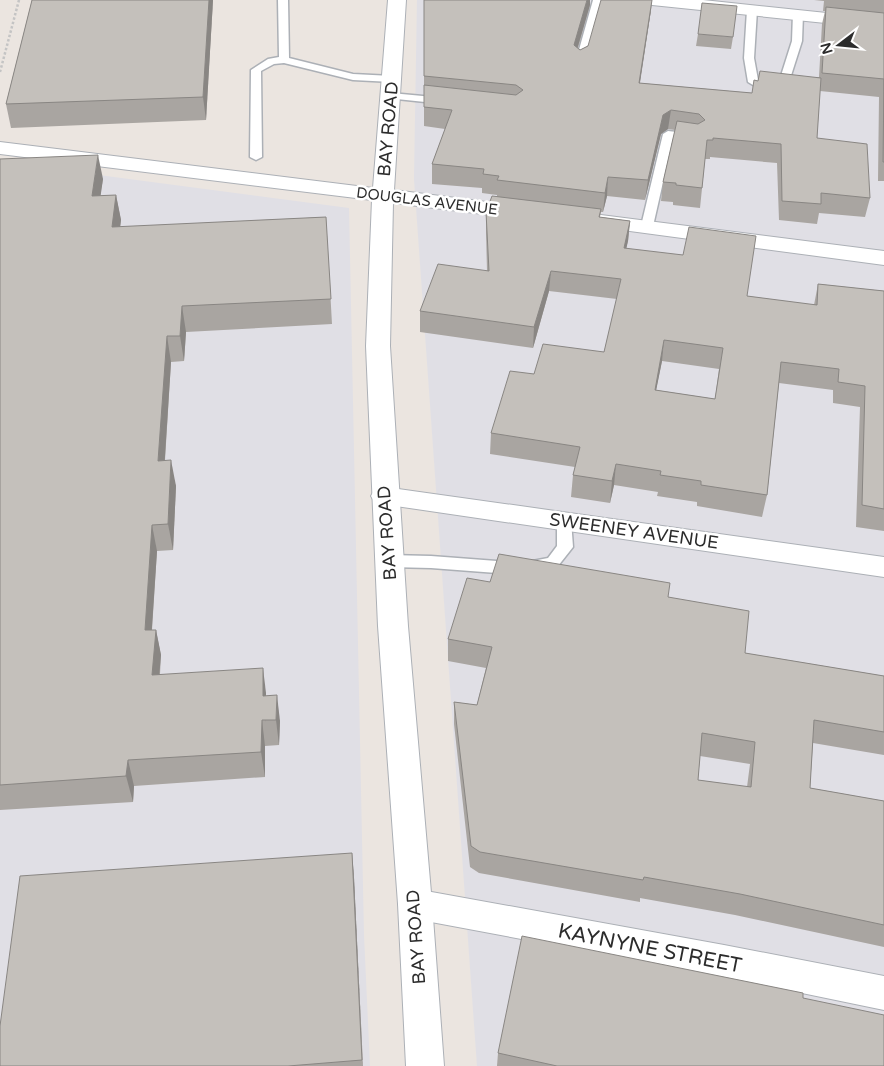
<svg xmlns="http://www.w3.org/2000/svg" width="884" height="1066" viewBox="0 0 884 1066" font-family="'Varela Round',sans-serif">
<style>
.industrial{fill:#e0dfe5}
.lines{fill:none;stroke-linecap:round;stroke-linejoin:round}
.lane-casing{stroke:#acb0b6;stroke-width:3}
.street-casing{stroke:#acb0b6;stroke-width:2}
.secondary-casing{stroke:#acb0b6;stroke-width:2}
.path{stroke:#c4c4c4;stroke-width:2.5;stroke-dasharray:2.5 2;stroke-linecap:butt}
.lane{fill:#fff;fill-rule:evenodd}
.street{fill:#fff;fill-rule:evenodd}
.secondary{fill:#fff;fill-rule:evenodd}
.wall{fill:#a9a5a1;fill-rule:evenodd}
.shaded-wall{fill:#898683}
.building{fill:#c4c0bb;stroke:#898683;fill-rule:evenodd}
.labels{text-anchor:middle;stroke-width:5;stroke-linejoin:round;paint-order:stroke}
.far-street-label{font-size:15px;fill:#2c2c2c;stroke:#fff}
.street-label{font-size:18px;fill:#2c2c2c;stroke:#fff}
.near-street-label{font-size:21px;fill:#2c2c2c;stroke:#fff}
</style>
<rect width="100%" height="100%" fill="#ebe5e0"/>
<g class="industrial">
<polygon points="417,0 884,0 884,1066 477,1066 414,179"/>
<polygon points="0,162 349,208 364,935 370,1066 0,1066"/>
</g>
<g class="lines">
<defs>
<g id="lane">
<polygon points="278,0 288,0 289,58 353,74 392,76 397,79 392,82 353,80 284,63 274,64 261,71 262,157 256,160 250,157 251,70 268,59 279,57"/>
<polygon points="593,0 603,0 585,64 580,67 575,64"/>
<polygon points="752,7 757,10 754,58 758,80 779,82 792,41 793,14 798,11 803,14 802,41 787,88 753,85 748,82 744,58 747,10"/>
<polygon points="391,93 444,98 449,101 444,104 387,98 386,96"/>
<polygon points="668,131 694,134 699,137 694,140 673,138 653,226 647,230 641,226 663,134"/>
<polygon points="564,515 569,516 571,520 573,547 558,566 553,568 522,575 431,568 389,567 384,565 381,561 384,557 389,555 431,556 522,563 548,558 557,546 557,520 559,516"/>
</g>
<g id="street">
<polygon points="643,0 703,0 884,19 884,29 652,5 646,4"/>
<polygon points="384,487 884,557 884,577 375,503 371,496 375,489"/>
<polygon points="415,889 724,945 884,976 884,1010 724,977 415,919 403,915 398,904 403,893"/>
</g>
<g id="secondary">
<polygon points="388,0 406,0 394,190 525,207 533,208 536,213 533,218 525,219 393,203 390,346 408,626 432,904 444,1066 406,1066 398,904 378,626 366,346 372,200 0,154 0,142 373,188"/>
<polygon points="593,214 884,251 884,265 585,225 582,220 585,215"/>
</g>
</defs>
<use href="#lane" class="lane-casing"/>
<use href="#street" class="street-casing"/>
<use href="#secondary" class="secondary-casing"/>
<polyline class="path" points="0,72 19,0"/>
<use href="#lane" class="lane"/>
<use href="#street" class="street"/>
<use href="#secondary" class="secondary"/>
</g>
<g class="wall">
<polygon points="32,0 213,0 206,120 11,128 6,104"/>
<path d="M814,0H884V181H878L879,97L820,91L817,138L870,198L865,217L819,213L817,224L779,220L777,163L710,157V159H705L700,208L673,205V202L661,201L663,182L675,130L668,129L661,134L645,200L607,196L603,212H601L600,217L630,221L628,241L626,248L747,296L814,305L818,284L884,291V531L856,527L860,407L833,403V390L779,383L767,495L762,517L697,506V502L657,496L658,492L614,485L610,503L571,497L573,475L575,467L490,454L491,433L534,374L604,352L617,299L549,291L533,348L420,332V311L487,271L486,232V212L497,197V195L482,193V188L432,184V164L445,129L424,126V76L590,5L578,48L580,50L651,10L640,83L752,93L758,81L819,77L822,24L825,11H823L824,1ZM662,361L719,369L715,399L656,390Z"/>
<polygon points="698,34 733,37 731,49 696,46"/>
<polygon points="0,159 103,179 100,196 116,195 121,220 120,227 326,217 332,324 186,332 184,361 171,362 165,460 176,486 173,550 157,551 152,630 156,630 161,655 160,674 266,693 266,696 280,721 279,745 265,746 265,777 134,786 133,802 0,810"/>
<path d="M490,582L668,597L745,653L884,676V755L813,743L810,788L884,801V947L735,915L640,898V902L479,873L470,867L454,724V702L477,705L486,668L448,661V639ZM700,756L750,764L747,787L698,780Z"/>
<polygon points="352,853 354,878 363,1066 0,1066"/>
<polygon points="803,998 884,1066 497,1066 498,1053"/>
</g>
<g class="shaded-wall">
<polygon points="209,0 213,0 206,120 203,97"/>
<polygon points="587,0 590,0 590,5 573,63 574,45"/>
<polygon points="652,0 651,10 637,101 639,83"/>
<polygon points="671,110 668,129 661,134 645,200 648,180 663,115"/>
<polygon points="98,155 103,179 97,221 92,196"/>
<polygon points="608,177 607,196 603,212 605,193"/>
<polygon points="116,195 121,220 117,252 112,227"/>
<polygon points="630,221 628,241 622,268 624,248"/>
<polygon points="551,271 549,291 533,348 534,327"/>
<polygon points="182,306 186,332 184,361 180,336"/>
<polygon points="167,336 171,362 163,487 158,461"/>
<polygon points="664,340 662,361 652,411 655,390"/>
<polygon points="171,460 176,486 173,550 168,524"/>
<polygon points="616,464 614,485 610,503 612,481"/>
<polygon points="152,525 157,551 150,656 145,630"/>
<polygon points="156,630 161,655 157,700 152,675"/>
<polygon points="263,668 266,693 266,722 263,696"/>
<polygon points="277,695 280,721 279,745 276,720"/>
<polygon points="262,720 265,746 265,777 261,752"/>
<polygon points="128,760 134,786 133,802 126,776"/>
<polygon points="352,853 354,878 363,1066"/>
</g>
<g class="building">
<polygon points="32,0 209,0 203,97 6,104"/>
<polygon points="424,0 587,0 574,45 580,50 588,46 601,0 652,0 639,83 752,93 754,80 758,81 760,71 821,78 817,138 867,144 870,198 821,193 821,204 782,201 781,144 713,138 713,140 707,140 702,188 676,185 676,183 663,182 677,121 698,124 705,120 699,114 671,110 663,115 648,180 608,177 605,193 497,180 499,176 483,174 484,169 432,164 452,110 424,107 424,85 516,95 523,90 516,85 424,76"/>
<polygon points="702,3 737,6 733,37 698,34"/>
<polygon points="826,7 884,13 884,162 883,162 884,79 822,73"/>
<polygon points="98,155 92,196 116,195 112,227 326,217 331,299 182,306 180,336 167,336 158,461 171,460 168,524 152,525 145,630 156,630 152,675 263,668 263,696 277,695 276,720 262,720 261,752 128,760 126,776 0,785 0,159"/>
<path d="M492,196L601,209L599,217L630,221L624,248L683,255L689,227L756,236L747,296L817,305L818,284L884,291V509L862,505L865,386L838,382L839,369L781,362L767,495L701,485V481L660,475L661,471L616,464L612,481L573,475L580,447L491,433L510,371L534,374L543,344L604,352L621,279L551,271L534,327L420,311L438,264L489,271L486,212ZM664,340L723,348L715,399L655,390Z"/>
<path d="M499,554L670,583L668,597L749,611L745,653L884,676V732L814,720L810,788L884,801V925L740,894L644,877L643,880L480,852L471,846L454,702L477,705L492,647L448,639L467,578L490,582ZM702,733L755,742L751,787L698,780Z"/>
<polygon points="352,853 362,1060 288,1066 0,1066 0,1026 20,876"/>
<polygon points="522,936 803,993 803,998 884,1015 884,1066 557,1066 498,1053"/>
</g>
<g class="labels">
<g class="far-street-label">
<text transform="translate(427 201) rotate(7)" y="5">DOUGLAS AVENUE</text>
</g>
<g class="street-label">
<text transform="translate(388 129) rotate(-85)" y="6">BAY ROAD</text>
<text transform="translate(634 531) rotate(8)" y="6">SWEENEY AVENUE</text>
<text transform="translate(387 533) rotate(-94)" y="6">BAY ROAD</text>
<text transform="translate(416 937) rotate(-94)" y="6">BAY ROAD</text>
</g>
<g class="near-street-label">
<text transform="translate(650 948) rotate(11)" y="7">KAYNYNE STREET</text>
</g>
</g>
<g transform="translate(839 45) rotate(254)" stroke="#ffffff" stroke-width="4" paint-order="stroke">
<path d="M0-4L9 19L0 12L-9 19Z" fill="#2c2c2c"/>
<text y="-8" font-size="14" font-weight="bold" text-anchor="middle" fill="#2c2c2c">N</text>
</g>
</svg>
